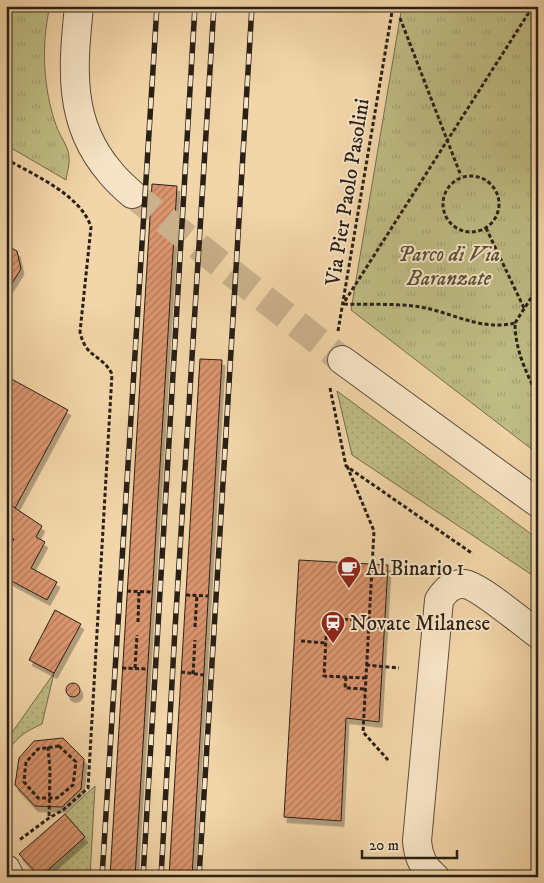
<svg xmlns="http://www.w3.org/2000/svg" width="544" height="883" viewBox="0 0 544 883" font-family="'IM FELL DW Pica',serif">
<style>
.grass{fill:url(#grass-dots);stroke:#746e4e}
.park{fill:url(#park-tufts);stroke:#746e4e}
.building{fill:url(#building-hatch);stroke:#2a2017;filter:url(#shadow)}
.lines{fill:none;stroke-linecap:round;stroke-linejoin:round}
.minor-tunnel{stroke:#cab18b;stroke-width:28;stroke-dasharray:28 14;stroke-linecap:butt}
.pedestrian-casing{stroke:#5c4d3b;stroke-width:30}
.minor-casing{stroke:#5c4d3b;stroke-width:30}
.path{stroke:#2a2017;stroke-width:3;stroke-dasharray:4 2.5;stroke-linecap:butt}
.pedestrian{stroke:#f7e4c6;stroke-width:28}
.minor{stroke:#f7e4c6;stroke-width:28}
.rail-casing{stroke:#2a2017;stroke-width:5.5}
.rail{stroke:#f7e4c6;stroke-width:4;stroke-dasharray:11;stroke-linecap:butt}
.labels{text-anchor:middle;stroke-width:4;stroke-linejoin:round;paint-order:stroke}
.street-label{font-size:21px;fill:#2a2017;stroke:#f7e4c6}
.park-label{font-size:21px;font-style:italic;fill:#574f38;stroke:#f7e4c6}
.poi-label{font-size:21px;fill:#2a2017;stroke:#f7e4c6;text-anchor:start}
</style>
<defs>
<pattern id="grass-dots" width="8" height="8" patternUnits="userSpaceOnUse" patternTransform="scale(1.25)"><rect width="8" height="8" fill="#bfbc84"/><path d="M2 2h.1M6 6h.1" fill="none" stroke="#a4a171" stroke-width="1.8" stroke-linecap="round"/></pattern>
<pattern id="park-tufts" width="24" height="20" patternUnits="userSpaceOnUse" patternTransform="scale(1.25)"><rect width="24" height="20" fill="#bfbc84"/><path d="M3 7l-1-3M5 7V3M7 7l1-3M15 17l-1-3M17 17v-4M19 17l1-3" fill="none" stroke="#a4a171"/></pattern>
<pattern id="building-hatch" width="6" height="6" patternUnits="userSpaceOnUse" patternTransform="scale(1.25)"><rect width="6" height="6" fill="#da956e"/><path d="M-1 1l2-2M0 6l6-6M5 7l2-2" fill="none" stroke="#b17959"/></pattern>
<filter id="shadow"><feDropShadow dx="3" dy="5.5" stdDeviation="0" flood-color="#0004"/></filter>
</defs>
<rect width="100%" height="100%" fill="#f2d5a8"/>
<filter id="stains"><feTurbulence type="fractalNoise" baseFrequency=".004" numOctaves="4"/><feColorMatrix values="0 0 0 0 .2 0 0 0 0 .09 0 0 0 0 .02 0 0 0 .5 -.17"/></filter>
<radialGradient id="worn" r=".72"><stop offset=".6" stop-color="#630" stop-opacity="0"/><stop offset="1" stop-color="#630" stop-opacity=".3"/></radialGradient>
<g class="grass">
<polygon points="337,391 538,539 538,579 352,455"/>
<path d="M54,673L42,724C24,732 16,738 6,754V741Z"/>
<polygon points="95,786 90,877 40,877 85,837 65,814"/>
</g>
<g class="park">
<path d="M6,6H50C41,44 43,88 56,125C59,135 69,147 69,157C70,164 67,173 66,180L6,145Z"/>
<polygon points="402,6 538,6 538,322 534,329 538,336 538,454 351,310"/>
</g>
<g class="building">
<polygon points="152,184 177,186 135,877 110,877"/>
<polygon points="6,245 17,251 21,269 6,293"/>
<polygon points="200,359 222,360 192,877 169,877"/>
<polygon points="6,376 68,410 15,508 6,503"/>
<polygon points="6,502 42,526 36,537 45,542 31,568 57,582 47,600 6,578 6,550 14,539 6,535"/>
<polygon points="299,560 388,565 379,722 346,718 341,821 284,817"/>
<polygon points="55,610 81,624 54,673 29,660"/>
<circle cx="73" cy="690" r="7"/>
<polygon points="63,738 84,759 81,789 62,807 35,806 15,785 19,758 34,741"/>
<polygon points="65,814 85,837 40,877 19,854"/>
</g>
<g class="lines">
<polyline class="minor-tunnel" points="132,194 342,360"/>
<defs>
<polyline id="pedestrian" points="6,869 10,877"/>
<g id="minor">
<path d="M79,6C73,67 67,122 110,172C116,180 124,187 132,194"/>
<polyline points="342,360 538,503"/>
<path d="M435,877C423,868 418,855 417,841L439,600C445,591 452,583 464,584C478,585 524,624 538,634"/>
</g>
</defs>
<use href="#pedestrian" class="pedestrian-casing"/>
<use href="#minor" class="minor-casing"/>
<g class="path">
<polyline points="400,18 461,176"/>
<path d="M6,159C34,175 81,195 91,227L80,332C86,359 102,354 112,374L88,788L63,810L49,818L18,841"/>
<circle cx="471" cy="204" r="28"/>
<polyline points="486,228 524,308"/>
<polyline points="345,301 533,6"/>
<path d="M344,304C369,305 396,303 421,307C453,313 481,331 515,323C515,349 526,373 538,396"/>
<polyline points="515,323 538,287"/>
<polyline points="338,331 393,6"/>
<polyline points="330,388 346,466 473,554"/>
<polyline points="347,466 374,531 363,732 388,760"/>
<polyline points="127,591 152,592"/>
<polyline points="186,595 208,596"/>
<polyline points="138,622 139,592"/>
<polyline points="195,627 197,595"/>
<polyline points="369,627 403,629"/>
<polyline points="301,641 325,643"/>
<polyline points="366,665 399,668"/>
<polyline points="122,668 147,669"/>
<polyline points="135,668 137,635"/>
<polyline points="181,672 204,675"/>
<polyline points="193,674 195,640"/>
<polyline points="346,677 345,688 365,689"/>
<polyline points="366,678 324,676 327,618 369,621"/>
<polygon points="59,746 76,762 73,785 57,798 38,798 24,782 26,762 38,749"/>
<polyline points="48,747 50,770 49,818"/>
</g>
<use href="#pedestrian" class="pedestrian"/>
<use href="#minor" class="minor"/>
<defs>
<g id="rail">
<polyline points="102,877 157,6"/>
<polyline points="143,877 195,6"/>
<polyline points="161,877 175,629 214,6"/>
<polyline points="199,877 252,6"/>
</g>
</defs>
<use href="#rail" class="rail-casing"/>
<use href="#rail" class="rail"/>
</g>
<defs>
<symbol id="cafe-pin" viewBox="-11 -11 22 30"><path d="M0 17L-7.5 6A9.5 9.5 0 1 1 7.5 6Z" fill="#8f2418" stroke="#f7e4c6"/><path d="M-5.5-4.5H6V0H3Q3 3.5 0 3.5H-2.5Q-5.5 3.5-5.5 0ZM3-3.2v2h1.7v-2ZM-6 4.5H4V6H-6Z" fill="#fff"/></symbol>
<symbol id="station-pin" viewBox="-11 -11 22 30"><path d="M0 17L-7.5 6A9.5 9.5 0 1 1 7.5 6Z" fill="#8f2418" stroke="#f7e4c6"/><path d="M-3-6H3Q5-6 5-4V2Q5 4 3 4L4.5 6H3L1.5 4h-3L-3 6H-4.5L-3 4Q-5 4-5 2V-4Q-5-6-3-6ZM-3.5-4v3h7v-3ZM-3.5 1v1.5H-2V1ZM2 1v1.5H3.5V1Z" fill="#fff"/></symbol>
</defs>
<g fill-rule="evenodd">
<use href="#cafe-pin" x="335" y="554" width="28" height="38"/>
<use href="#station-pin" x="319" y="609" width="28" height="38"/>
</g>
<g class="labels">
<g class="street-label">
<text transform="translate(347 192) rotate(-81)" y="7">Via Pier Paolo Pasolini</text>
</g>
<g class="park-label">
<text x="449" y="261">Parco di Via<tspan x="449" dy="24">Baranzate</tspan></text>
</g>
<g class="poi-label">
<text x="366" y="575">Al Binario 1</text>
<text x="350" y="630">Novate Milanese</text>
</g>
</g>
<rect width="544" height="883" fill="none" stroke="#f2d5a8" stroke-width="25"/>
<rect x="8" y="8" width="529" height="868" fill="none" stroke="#2a2017" stroke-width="2.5"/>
<rect x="12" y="12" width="519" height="858" fill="none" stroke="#2a2017"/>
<path d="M362 850v8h95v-8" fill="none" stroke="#2a2017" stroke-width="2.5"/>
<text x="369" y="850" font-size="15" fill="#2a2017" stroke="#f7e4c6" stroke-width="4" paint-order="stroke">20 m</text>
<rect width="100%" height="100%" filter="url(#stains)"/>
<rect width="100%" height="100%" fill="url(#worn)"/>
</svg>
